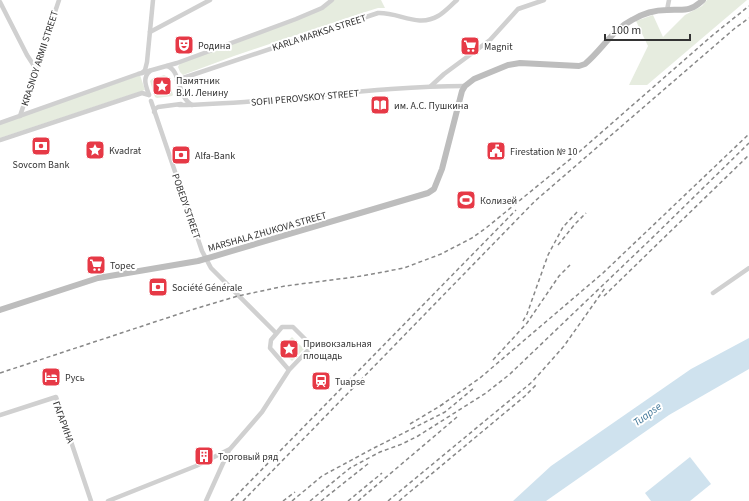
<svg xmlns="http://www.w3.org/2000/svg" width="749" height="501" viewBox="0 0 749 501" font-family="'Source Sans 3',sans-serif">
<style>
.green{fill:#e6ecdf;fill-rule:evenodd}
.water{fill:#cfe2ee}
.lines{fill:none;stroke-linecap:round;stroke-linejoin:round}
.street{stroke:#d0d0d0;stroke-width:4.5}
.secondary{stroke:#bdbdbd;stroke-width:6}
.rail{stroke:#888;stroke-width:1.5;stroke-dasharray:4 3;stroke-linecap:butt}
.labels{text-anchor:middle;stroke-width:4;stroke-linejoin:round;paint-order:stroke}
.street-label{font-size:10px;fill:#333;stroke:#fff}
.poi-label{font-size:10px;fill:#333;stroke:#fff;text-anchor:start}
.water-label{font-size:11px;font-style:italic;fill:#3f7597;stroke:#fff}
</style>
<rect width="100%" height="100%" fill="#fff"/>
<g class="green">
<polygon points="332,0 381,0 385,8 378,8 362,13 234,56 183,75 180,72 178,67 180,63 316,12"/>
<polygon points="707,0 747,0 647,85 629,85 648,46 636,21 653,15 663,37 685,15 702,6"/>
<polygon points="140,75 145,90 0,138 0,124"/>
<path d="M164,75L168,77L173,95L172,96L157,98L155,97L150,81L152,79ZM165,81L167,90L159,92L156,84Z"/>
<polygon points="292,337 304,349 292,361 280,349"/>
</g>
<g class="water">
<polygon points="749,338 749,369 669,415 546,501 513,501 551,466 691,369"/>
<polygon points="690,457 711,484 690,501 651,501 645,493"/>
</g>
<g class="lines">
<g class="street">
<polyline points="0,2 27,55 36,69"/>
<polyline points="667,10 669,0"/>
<polyline points="150,32 210,0"/>
<path d="M167,66C181,70 177,97 192,105"/>
<polyline points="142,73 145,70 147,62 153,0"/>
<path d="M177,80L378,13C399,12 418,28 438,16C445,12 451,5 457,0"/>
<polyline points="431,86 444,74 490,40 518,9 544,0"/>
<path d="M149,95C146,86 142,78 150,71"/>
<polyline points="151,101 202,251 211,268 276,333"/>
<path d="M179,105C274,104 369,86 465,86"/>
<polyline points="154,112 155,109 158,107 181,104"/>
<polyline points="20,116 59,0"/>
<polyline points="0,123 138,74 177,63 296,19 322,8 332,0"/>
<polyline points="0,140 142,93 149,95"/>
<polyline points="713,293 749,268"/>
<polyline points="0,415 56,397 91,501"/>
<polyline points="108,501 196,466 230,449 262,412 289,370 312,346 293,327 282,327 271,340 270,348 289,370"/>
<polyline points="206,501 229,450"/>
</g>
<path class="secondary" d="M0,310L98,278L198,261L428,193L434,189L442,169L462,91L465,86L474,79L508,65L520,63L579,66L585,64C602,50 612,30 632,20C642,14 655,10 667,10C684,9 689,13 703,0"/>
<g class="rail">
<polyline points="558,245 575,224 586,213"/>
<polyline points="604,296 749,155"/>
<polyline points="523,321 527,314 548,255 563,227 578,211"/>
<polyline points="493,360 527,323 559,276 570,265"/>
<polyline points="0,373 191,310 238,296 285,286 362,276 404,268 441,254 472,238 486,228 579,152 714,34 749,6"/>
<polyline points="440,406 480,378 603,273 749,134"/>
<polyline points="410,424 445,403"/>
<polyline points="231,501 516,210"/>
<polyline points="243,501 535,201 734,29 749,18"/>
<polyline points="283,501 295,492"/>
<polyline points="292,501 322,476 372,449 445,412 474,388"/>
<polyline points="310,501 350,468 380,452 402,444 418,436 486,393 510,374 650,240 749,143"/>
<polyline points="321,501 369,463"/>
<polyline points="348,501 382,473"/>
<polyline points="358,501 457,417"/>
<polyline points="388,501 532,382 564,346 605,288"/>
<polyline points="399,501 525,396 536,385"/>
</g>
</g>
<defs>
<symbol id="theatre-square" viewBox="-11 -11 22 22"><rect x="-9" y="-9" width="18" height="18" rx="4" fill="#e63946" stroke="#fff"/><path d="M-5-5.5Q0-4 5-5.5V0Q5 5 0 6Q-5 5-5 0ZM-3.3-2.5H-1v1.5H-3.3ZM1-2.5H3.3v1.5H1ZM-2.8 1Q0 5.5 2.8 1Z" fill="#fff"/></symbol>
<symbol id="supermarket-square" viewBox="-11 -11 22 22"><rect x="-9" y="-9" width="18" height="18" rx="4" fill="#e63946" stroke="#fff"/><path d="M-6-5.5h2.5l.6 2H6L4.5 2H-2.5L-4.4-4H-6ZM-1.5 3.2a1.3 1.3 0 1 0 .1 0ZM3 3.2a1.3 1.3 0 1 0 .1 0Z" fill="#fff"/></symbol>
<symbol id="sight-square" viewBox="-11 -11 22 22"><rect x="-9" y="-9" width="18" height="18" rx="4" fill="#e63946" stroke="#fff"/><path d="M0-6L1.8-2.2L6-1.7L2.9 1.2L3.7 5.4L0 3.3L-3.7 5.4L-2.9 1.2L-6-1.7L-1.8-2.2Z" fill="#fff"/></symbol>
<symbol id="library-square" viewBox="-11 -11 22 22"><rect x="-9" y="-9" width="18" height="18" rx="4" fill="#e63946" stroke="#fff"/><path d="M-6-4Q-3-5.5-.7-3.5V5Q-3 3-6 4ZM6-4Q3-5.5 .7-3.5V5Q3 3 6 4Z" fill="#fff"/></symbol>
<symbol id="bank-square" viewBox="-11 -11 22 22"><rect x="-9" y="-9" width="18" height="18" rx="4" fill="#e63946" stroke="#fff"/><path d="M-6-4H6V4H-6ZM0-2.3a2.3 2.3 0 1 0 0 4.6a2.3 2.3 0 1 0 0-4.6Z" fill="#fff"/></symbol>
<symbol id="civic-square" viewBox="-11 -11 22 22"><rect x="-9" y="-9" width="18" height="18" rx="4" fill="#e63946" stroke="#fff"/><path d="M-.6-6.5H3V-4.5H.6V-3L4-1V1h2V6H-6V1h2V-1L-.6-3ZM-1.2 2.5V6h2.4V2.5Z" fill="#fff"/></symbol>
<symbol id="stadium-square" viewBox="-11 -11 22 22"><rect x="-9" y="-9" width="18" height="18" rx="4" fill="#e63946" stroke="#fff"/><path d="M0-5a6.5 5 0 1 0 0 10a6.5 5 0 1 0 0-10ZM-3.5-1.8h7v3.6h-7Z" fill="#fff"/></symbol>
<symbol id="hotel-square" viewBox="-11 -11 22 22"><rect x="-9" y="-9" width="18" height="18" rx="4" fill="#e63946" stroke="#fff"/><path d="M-6-4.5h1.5V1H6V5H4.5V3h-9V5H-6ZM-4 0a1.8 1.8 0 1 1 3.6 0ZM.5 0V-2.5h3Q6-2.5 6 0Z" fill="#fff"/></symbol>
<symbol id="station-square" viewBox="-11 -11 22 22"><rect x="-9" y="-9" width="18" height="18" rx="4" fill="#e63946" stroke="#fff"/><path d="M-3-6H3Q5-6 5-4V2Q5 4 3 4L4.5 6H3L1.5 4h-3L-3 6H-4.5L-3 4Q-5 4-5 2V-4Q-5-6-3-6ZM-3.5-4v3h7v-3ZM-3.5 1v1.5H-2V1ZM2 1v1.5H3.5V1Z" fill="#fff"/></symbol>
<symbol id="building-square" viewBox="-11 -11 22 22"><rect x="-9" y="-9" width="18" height="18" rx="4" fill="#e63946" stroke="#fff"/><path d="M-4-6H4V6H1V3H-1V6H-4ZM-2.5-4.3h1.7v1.8h-1.7ZM.8-4.3h1.7v1.8H.8ZM-2.5-1h1.7V.8h-1.7ZM.8-1h1.7V.8H.8Z" fill="#fff"/></symbol>
</defs>
<g fill-rule="evenodd">
<use href="#theatre-square" x="173" y="34" width="22" height="22"/>
<use href="#supermarket-square" x="459" y="35" width="22" height="22"/>
<use href="#sight-square" x="151" y="75" width="22" height="22"/>
<use href="#library-square" x="369" y="94" width="22" height="22"/>
<use href="#bank-square" x="30" y="135" width="22" height="22"/>
<use href="#sight-square" x="84" y="139" width="22" height="22"/>
<use href="#civic-square" x="485" y="140" width="22" height="22"/>
<use href="#bank-square" x="170" y="144" width="22" height="22"/>
<use href="#stadium-square" x="455" y="189" width="22" height="22"/>
<use href="#supermarket-square" x="85" y="254" width="22" height="22"/>
<use href="#bank-square" x="147" y="276" width="22" height="22"/>
<use href="#sight-square" x="278" y="338" width="22" height="22"/>
<use href="#hotel-square" x="40" y="366" width="22" height="22"/>
<use href="#station-square" x="310" y="370" width="22" height="22"/>
<use href="#building-square" x="193" y="445" width="22" height="22"/>
</g>
<g class="labels">
<g class="street-label">
<text transform="translate(319 32) rotate(-18)" y="4">KARLA MARKSA STREET</text>
<text transform="translate(39 58) rotate(-72)" y="4">KRASNOY ARMII STREET</text>
<text transform="translate(305 97) rotate(-5)" y="4">SOFII PEROVSKOY STREET</text>
<text transform="translate(187 206) rotate(71)" y="4">POBEDY STREET</text>
<text transform="translate(267 231) rotate(-16)" y="4">MARSHALA ZHUKOVA STREET</text>
<text transform="translate(64 422) rotate(70)" y="4">ГАГАРИНА</text>
</g>
<g class="poi-label">
<text x="198" y="49">Родина</text>
<text x="484" y="50">Magnit</text>
<text x="176" y="84">Памятник<tspan x="176" dy="12">В.И. Ленину</tspan></text>
<text x="394" y="109">им. А.С. Пушкина</text>
<text x="109" y="154">Kvadrat</text>
<text x="510" y="155">Firestation № 10</text>
<text x="195" y="159">Alfa-Bank</text>
<text x="41" y="168" text-anchor="middle">Sovcom Bank</text>
<text x="480" y="204">Колизей</text>
<text x="110" y="269">Торес</text>
<text x="172" y="291">Société Générale</text>
<text x="303" y="347">Привокзальная<tspan x="303" dy="12">площадь</tspan></text>
<text x="65" y="381">Русь</text>
<text x="335" y="385">Tuapse</text>
<text x="218" y="460">Торговый ряд</text>
</g>
<g class="water-label">
<text transform="translate(647 414) rotate(-36)" y="4">Tuapse</text>
</g>
</g>
<path d="M605 34v6h85v-6" fill="none" stroke="#333333" stroke-width="2"/>
<text x="611" y="34" font-size="12" fill="#333333" stroke="#ffffff" stroke-width="3" paint-order="stroke">100 m</text>
</svg>
